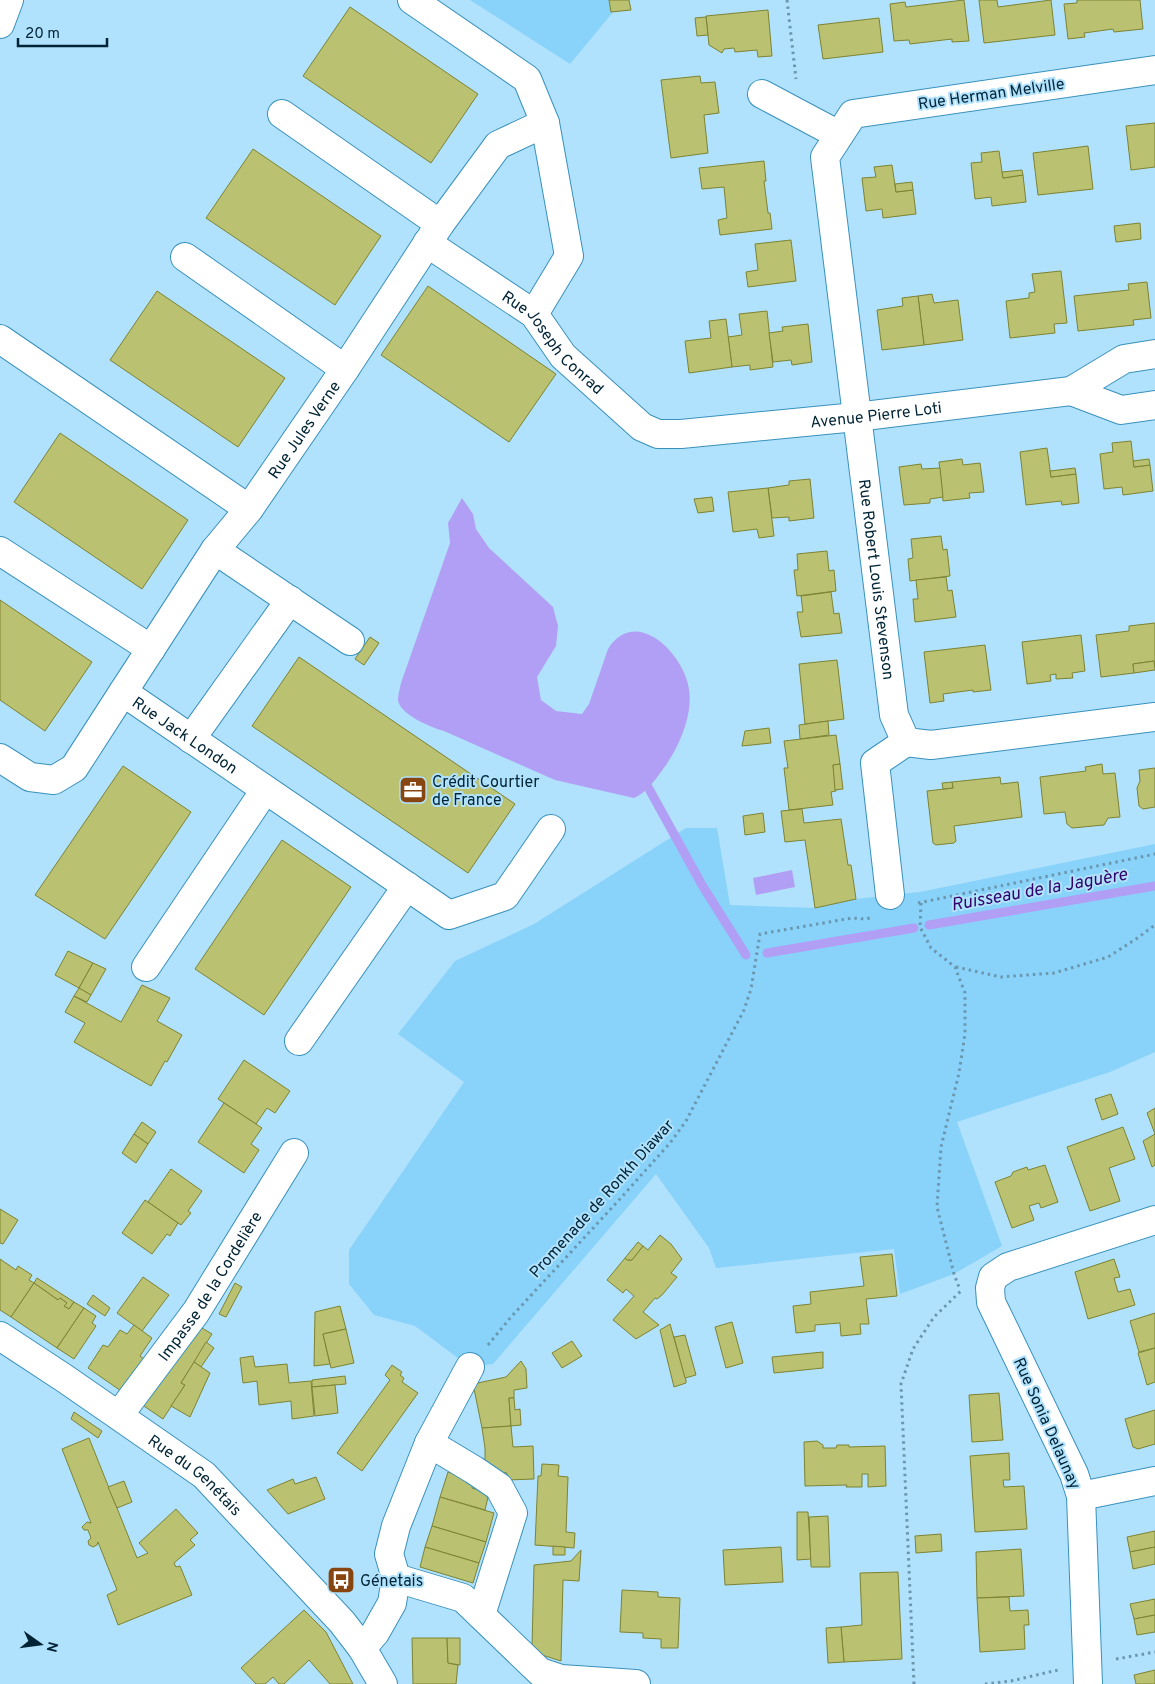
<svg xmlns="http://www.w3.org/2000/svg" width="1155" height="1684" viewBox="0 0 1155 1684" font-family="Overpass,sans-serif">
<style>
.green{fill:#89d2fa}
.water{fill:#b19ff5}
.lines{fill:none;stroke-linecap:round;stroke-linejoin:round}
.stream{stroke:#b19ff5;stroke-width:9}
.building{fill:#bac170;stroke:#7d8331}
.minor-casing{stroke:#3891bc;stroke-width:30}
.path{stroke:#6b97ae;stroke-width:3;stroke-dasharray:2.5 4;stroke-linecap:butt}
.minor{stroke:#fff;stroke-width:28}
.labels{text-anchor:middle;stroke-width:4;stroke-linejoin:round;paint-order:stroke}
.street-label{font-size:16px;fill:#002435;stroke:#b1e2fd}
.poi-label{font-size:16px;fill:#002435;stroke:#b1e2fd;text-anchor:start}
.water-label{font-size:18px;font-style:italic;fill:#31036b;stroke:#b1e2fd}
</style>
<rect width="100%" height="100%" fill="#b1e2fd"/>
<g class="green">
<polygon points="470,0 623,0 570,64"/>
<polygon points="686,828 717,828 730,905 814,908 856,899 920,892 1155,844 1155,1052 1110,1072 957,1122 1002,1246 954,1274 900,1294 894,1249 716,1268 709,1248 656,1174 493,1364 470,1367 415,1326 374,1315 349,1284 349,1250 464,1082 398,1034 455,961 534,924"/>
</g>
<g class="water">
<path d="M462,498L473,514L476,529L489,548L553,607L558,626L556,646L537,677L541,700L556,711L582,714L589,704L608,649C636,605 684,654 689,689C693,714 680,745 666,765C658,776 647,793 634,798L555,780L444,731C432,728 399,714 398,700C398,694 400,688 401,683L450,543L448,523Z"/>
<polygon points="792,870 795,887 756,895 753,878"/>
</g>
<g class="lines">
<g class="stream">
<polyline points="648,787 702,885 746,955"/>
<polyline points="929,925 1155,886"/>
<polyline points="767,953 914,928"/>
</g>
</g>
<g class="building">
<polygon points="609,0 629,0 631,10 611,12"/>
<polygon points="964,0 969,41 952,42 952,39 910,44 909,40 894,41 890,4 905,2 906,7"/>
<polygon points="979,0 997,0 998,7 1051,0 1055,35 984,43"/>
<polygon points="1077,0 1140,0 1143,29 1114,32 1113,29 1084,33 1085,37 1068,39 1064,4 1077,3"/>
<polygon points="350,7 478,94 431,163 303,76"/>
<polygon points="768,10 772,56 758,57 757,50 735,52 734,48 724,49 722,53 709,45 706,16"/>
<polygon points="706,17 708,35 697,36 695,18"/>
<polygon points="879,18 883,52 823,59 818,25"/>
<polygon points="700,76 701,83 715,82 719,113 704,115 708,153 671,158 661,80"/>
<polygon points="1155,123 1155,167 1131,170 1126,126"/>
<polygon points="1088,146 1093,189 1038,195 1033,153"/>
<polygon points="253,149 381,236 335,305 206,218"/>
<polygon points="999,151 1003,178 1023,175 1026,202 992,206 991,197 975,199 971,163 982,162 981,153"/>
<polygon points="764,161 766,181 764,181 768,213 770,213 772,229 720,235 718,220 727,218 724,187 702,189 699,168"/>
<polygon points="892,165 896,192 913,190 916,214 883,218 882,209 866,211 862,178 876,177 874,167"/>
<polygon points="1022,170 1023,175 1003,178 1002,172"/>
<polygon points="912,182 913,190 896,192 895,184"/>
<polygon points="1140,223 1141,239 1116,242 1114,226"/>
<polygon points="791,240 796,281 748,287 746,272 758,270 755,244"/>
<polygon points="1061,271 1067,323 1054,324 1055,333 1010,338 1006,301 1029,298 1029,293 1035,292 1032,274"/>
<polygon points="1147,282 1151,318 1133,320 1134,325 1078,331 1074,296 1129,290 1128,284"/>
<polygon points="428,286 556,374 509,442 381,355"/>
<polygon points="157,291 285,378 238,447 110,360"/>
<polygon points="932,294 934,303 958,300 963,340 924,345 918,296"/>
<polygon points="918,296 924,345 882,350 877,310 903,306 902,298"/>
<polygon points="767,311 773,367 750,370 750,365 732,367 728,337 742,335 739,314"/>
<polygon points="726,319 732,367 689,373 685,341 711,338 709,321"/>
<polygon points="808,324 812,362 792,365 791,360 773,362 769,333 783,331 782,327"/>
<polygon points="60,433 188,520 142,589 14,502"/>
<polygon points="1131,441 1134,467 1150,465 1153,491 1123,495 1122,487 1104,489 1100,454 1113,452 1112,443"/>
<polygon points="1047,448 1051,477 1076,474 1079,503 1062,505 1061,501 1026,505 1020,452"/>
<polygon points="962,459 963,465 980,463 984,492 969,493 970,498 943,501 939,462"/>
<polygon points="1149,459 1150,465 1134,467 1133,461"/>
<polygon points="921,464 922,469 940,468 943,497 930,499 930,503 904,505 899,467"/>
<polygon points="1075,468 1076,474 1051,477 1050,471"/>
<polygon points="810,479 814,518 789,521 789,517 772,518 768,488 789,485 789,481"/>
<polygon points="768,488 774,536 759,538 757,529 733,532 728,492"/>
<polygon points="712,497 714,511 698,513 694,499"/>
<polygon points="941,536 943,550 947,549 950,576 910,581 908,559 913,558 911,539"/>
<polygon points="827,551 829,571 834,570 836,591 797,596 794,570 798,570 797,554"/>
<polygon points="946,577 948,591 952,590 956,617 915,622 913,599 918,599 916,580"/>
<polygon points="831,592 834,614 839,613 842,633 801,637 797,612 803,612 801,596"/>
<polygon points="0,600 92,662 45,731 0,700"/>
<polygon points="1155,623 1155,665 1154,661 1133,664 1134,673 1101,677 1096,635 1129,631 1129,626"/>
<polygon points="1081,635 1085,671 1072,673 1073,678 1056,679 1056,674 1050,675 1051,681 1027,684 1022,642"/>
<polygon points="370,637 379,643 364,665 355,659"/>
<polygon points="985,645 991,690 973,692 973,690 943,694 944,701 930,703 924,652"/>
<polygon points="299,657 515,804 468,873 252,726"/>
<polygon points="837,660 844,719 805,724 799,664"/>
<polygon points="1154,661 1155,670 1134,673 1133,664"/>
<polygon points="828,721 829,735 800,739 799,725"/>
<polygon points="769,728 771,743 742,746 745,731"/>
<polygon points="836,735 840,764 833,765 836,791 831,792 833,805 789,810 784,768 788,768 784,741"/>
<polygon points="840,764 843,789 835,790 833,765"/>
<polygon points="1102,764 1103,774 1115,773 1120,817 1108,818 1104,825 1072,828 1067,824 1065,812 1044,814 1040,777 1086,771 1085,767"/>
<polygon points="123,766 191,812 105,939 35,895"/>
<polygon points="1155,768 1155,807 1143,809 1139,806 1137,788 1140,781 1139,770"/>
<polygon points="1000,777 1001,784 1018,782 1022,817 954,826 956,841 954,843 936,845 933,843 927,791 953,788 952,782"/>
<polygon points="952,782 953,788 943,789 942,783"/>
<polygon points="802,809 804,823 841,819 848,865 851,865 856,899 815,908 805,840 785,842 781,811"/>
<polygon points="763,813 765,832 745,835 743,816"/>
<polygon points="282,840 351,887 264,1015 195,969"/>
<polygon points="68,951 93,963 79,988 55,975"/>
<polygon points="93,963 106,969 91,995 79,988"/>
<polygon points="142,985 170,998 157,1021 182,1035 167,1062 165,1061 151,1086 74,1042 85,1023 65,1012 74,996 121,1022"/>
<polygon points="79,988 91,995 87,1002 74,996"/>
<polygon points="244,1060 290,1091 275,1113 267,1108 256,1124 218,1099"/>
<polygon points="1111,1094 1118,1114 1102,1120 1095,1099"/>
<polygon points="224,1103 262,1128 251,1144 259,1150 244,1173 198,1142"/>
<polygon points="1155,1108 1155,1134 1147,1113"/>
<polygon points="142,1122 156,1132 148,1144 134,1134"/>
<polygon points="1123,1127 1135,1159 1109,1168 1120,1201 1090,1211 1067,1147"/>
<polygon points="134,1134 148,1144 136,1163 122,1153"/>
<polygon points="1155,1134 1155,1165 1152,1167 1143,1141"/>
<polygon points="1045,1165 1058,1202 1041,1208 1039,1203 1029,1206 1034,1220 1012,1228 995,1182 1011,1176 1013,1172 1027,1167 1028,1170"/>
<polygon points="171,1169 202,1191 188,1211 191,1213 181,1225 148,1202"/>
<polygon points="145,1200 178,1223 170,1236 167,1234 152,1254 122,1233"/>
<polygon points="0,1209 18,1220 3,1244 0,1243"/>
<polygon points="660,1235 671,1244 682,1259 671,1273 677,1277 662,1295 657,1299 655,1298 643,1312 659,1325 636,1339 613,1320 634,1296 626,1289 623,1293 607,1280 625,1258 627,1260 632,1260 643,1246 648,1250"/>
<polygon points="638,1242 643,1246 632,1260 627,1260 625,1258"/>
<polygon points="892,1254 897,1296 866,1299 869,1324 860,1324 861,1334 841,1336 840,1323 815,1325 815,1331 796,1333 793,1306 811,1304 810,1292 864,1286 860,1257"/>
<polygon points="0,1259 16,1270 18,1266 32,1275 29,1280 34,1283 11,1317 0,1310"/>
<polygon points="1114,1259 1120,1277 1114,1278 1118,1292 1130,1289 1135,1305 1088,1319 1075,1272"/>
<polygon points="143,1277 169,1295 142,1331 117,1313"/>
<polygon points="37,1278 74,1302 69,1309 64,1306 67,1303 60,1298 58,1300 34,1283"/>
<polygon points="34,1283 58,1300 60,1298 67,1303 64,1306 69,1309 74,1302 84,1308 57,1348 11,1317"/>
<polygon points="235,1283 242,1287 226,1317 219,1314"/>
<polygon points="93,1295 110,1308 105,1316 87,1304"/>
<polygon points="340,1306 346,1329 323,1334 330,1364 314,1366 315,1312"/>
<polygon points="84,1308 96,1316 92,1323 96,1326 74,1359 57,1348"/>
<polygon points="1155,1313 1155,1348 1139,1352 1130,1321"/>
<polygon points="732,1322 743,1363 726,1368 715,1327"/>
<polygon points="670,1324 686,1380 686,1383 674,1387 660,1330"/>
<polygon points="134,1325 152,1338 140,1356 147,1361 124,1393 88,1368 103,1345 108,1347 120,1330 127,1334"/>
<polygon points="197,1325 212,1334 181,1383 185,1385 163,1419 138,1402"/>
<polygon points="346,1329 354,1363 331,1368 323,1334"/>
<polygon points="685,1335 696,1375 685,1378 674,1337"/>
<polygon points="572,1341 582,1356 562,1368 552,1353"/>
<polygon points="206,1342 214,1348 201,1367 194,1362"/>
<polygon points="1155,1348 1155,1382 1147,1385 1138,1353"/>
<polygon points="823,1352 823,1368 774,1373 772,1357"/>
<polygon points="253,1356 255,1367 287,1364 289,1383 311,1381 314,1416 292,1419 291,1401 259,1405 257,1381 243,1383 240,1358"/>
<polygon points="521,1361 526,1369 527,1388 514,1390 514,1398 509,1398 511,1426 482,1428 473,1384 506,1377"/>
<polygon points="194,1362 210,1373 190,1417 171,1406 185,1385 181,1383"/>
<polygon points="392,1365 402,1372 400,1375 404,1378 402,1382 418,1393 362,1471 337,1453 390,1380 385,1375"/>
<polygon points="345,1376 346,1384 312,1387 312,1380"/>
<polygon points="335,1385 338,1413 315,1416 312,1387"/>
<polygon points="999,1393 1003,1440 972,1442 969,1395"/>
<polygon points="509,1398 514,1398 515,1410 520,1409 521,1425 511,1426"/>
<polygon points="1155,1410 1155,1444 1138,1449 1133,1447 1125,1419"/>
<polygon points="74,1412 102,1431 98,1438 71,1419"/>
<polygon points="511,1426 513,1447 533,1446 534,1479 507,1480 507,1473 485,1470 485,1448 482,1428"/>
<polygon points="89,1438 137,1558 148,1553 139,1543 176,1509 198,1533 190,1540 195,1545 174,1563 176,1567 180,1566 192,1595 118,1625 107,1595 117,1590 98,1542 97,1545 93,1547 89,1545 88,1541 91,1538 88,1530 84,1530 82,1527 87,1522 91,1523 62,1449"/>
<polygon points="817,1441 823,1445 823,1448 836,1448 837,1445 849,1445 849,1447 885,1446 886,1486 868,1487 868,1474 862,1474 862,1487 846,1487 847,1485 805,1486 804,1442"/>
<polygon points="1009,1453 1010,1480 1003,1480 1004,1487 1024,1486 1027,1529 975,1532 970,1456"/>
<polygon points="542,1464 559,1465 558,1476 568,1477 566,1532 575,1533 574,1548 535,1545 538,1476 541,1476"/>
<polygon points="448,1472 474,1480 472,1488 489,1493 485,1510 440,1497"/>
<polygon points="316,1477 325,1499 288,1514 267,1490 293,1479 295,1484"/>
<polygon points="124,1481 132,1502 117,1508 108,1487"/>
<polygon points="440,1497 494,1513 486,1542 432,1526"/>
<polygon points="797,1512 808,1512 811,1559 797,1560"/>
<polygon points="828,1516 830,1567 811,1567 809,1517"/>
<polygon points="432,1526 486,1542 479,1563 425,1547"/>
<polygon points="1155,1531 1155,1547 1130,1552 1127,1537"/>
<polygon points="941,1534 942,1551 916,1553 915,1536"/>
<polygon points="553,1546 565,1547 565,1555 553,1555"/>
<polygon points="425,1547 479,1563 473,1583 420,1567"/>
<polygon points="781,1547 783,1582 725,1585 723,1550"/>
<polygon points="1155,1547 1155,1564 1133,1569 1130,1552"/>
<polygon points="1021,1549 1024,1596 977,1598 976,1552"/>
<polygon points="581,1550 579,1581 563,1580 561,1661 542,1655 532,1647 534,1565 571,1561"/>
<polygon points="898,1572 902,1659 844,1662 841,1627 862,1625 860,1573"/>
<polygon points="622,1590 658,1592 658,1597 680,1598 678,1648 661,1648 661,1639 643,1638 643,1633 620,1632"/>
<polygon points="1009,1597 1010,1611 1028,1610 1029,1625 1024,1625 1025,1649 980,1652 977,1598"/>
<polygon points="1155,1599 1155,1615 1134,1619 1130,1604"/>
<polygon points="304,1610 326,1632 353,1684 330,1684 309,1660 284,1684 279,1684 273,1677 265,1684 256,1684 241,1668"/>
<polygon points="1155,1615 1155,1632 1137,1635 1134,1619"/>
<polygon points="841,1627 844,1662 828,1663 826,1628"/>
<polygon points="412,1638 447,1638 448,1663 458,1665 456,1684 413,1684"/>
<polygon points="447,1638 460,1638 460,1665 448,1663"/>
<polygon points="1155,1670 1155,1684 1136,1684 1134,1675"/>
</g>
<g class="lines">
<defs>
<g id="minor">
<polyline points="412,0 527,79 545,123 569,256 534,314"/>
<polyline points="0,24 9,0"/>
<path id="s1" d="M1155,70L853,114L825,157L894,715L906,742L931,745L1155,717"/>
<polyline points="762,94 839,135"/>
<polyline points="282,114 440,224"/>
<path id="s2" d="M427,243L534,314L563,356L642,427L658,434H681L856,417L1071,391L1124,359L1155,354"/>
<polyline points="185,257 345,369"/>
<path id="s3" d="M0,339L249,509L345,369L440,224L498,145L545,123"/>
<polyline points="1071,391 1121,410 1155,405"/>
<path id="s4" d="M249,509L215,550L123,692L449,915L505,896L551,829"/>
<polyline points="215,550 350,641"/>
<polyline points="0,551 151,649"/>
<polyline points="191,739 290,600"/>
<polyline points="0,758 30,777 54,780 74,768 123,692"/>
<polyline points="890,895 875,763 906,742"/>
<polyline points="146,967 265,790"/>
<polyline points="299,1041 407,886"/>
<path id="s5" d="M0,1336L64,1378L204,1475L342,1622L362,1648L383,1684"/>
<path id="s6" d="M119,1415L196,1312L294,1153"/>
<polyline points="429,1443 474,1470 499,1487 513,1513 481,1615"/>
<polyline points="1081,1496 1155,1481"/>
<polyline points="396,1578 463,1598 540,1672 561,1679 636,1684"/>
<polyline points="362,1648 375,1633 392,1603 396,1578 389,1554 396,1526 429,1443 470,1367"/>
<polyline points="1088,1684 1081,1496 1074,1474 991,1302 990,1288 993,1277 1008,1267 1155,1220"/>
</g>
</defs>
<use href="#minor" class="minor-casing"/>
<g class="path">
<polyline points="787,0 796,79"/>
<polyline points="918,903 1155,854"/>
<polyline points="921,903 920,927 931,948 955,967 965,993 965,1034 959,1073 941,1147 937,1207 954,1274 960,1290"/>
<polyline points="956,967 1001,977 1054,973 1108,957 1136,939 1155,925"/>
<polyline points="488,1345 511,1317 619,1200 670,1143 686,1121 744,1010 751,989 760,934 852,918 866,919 873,917"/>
<polyline points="1116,1659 1155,1652"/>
<polyline points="914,1684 901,1384 913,1349 934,1317 962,1290"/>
<polyline points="985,1684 1011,1681 1058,1670"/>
</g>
<use href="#minor" class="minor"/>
</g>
<defs>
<symbol id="office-square" viewBox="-11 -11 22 22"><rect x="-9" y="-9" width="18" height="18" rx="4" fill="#864511" stroke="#b1e2fd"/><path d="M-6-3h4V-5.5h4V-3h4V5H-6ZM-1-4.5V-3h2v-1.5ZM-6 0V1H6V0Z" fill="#fff"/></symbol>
<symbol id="bus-square" viewBox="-11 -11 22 22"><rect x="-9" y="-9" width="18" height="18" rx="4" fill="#864511" stroke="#b1e2fd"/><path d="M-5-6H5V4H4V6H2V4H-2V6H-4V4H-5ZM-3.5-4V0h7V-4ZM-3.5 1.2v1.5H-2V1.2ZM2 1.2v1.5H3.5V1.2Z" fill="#fff"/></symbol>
</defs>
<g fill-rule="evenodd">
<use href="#office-square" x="397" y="774" width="32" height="32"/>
<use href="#bus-square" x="325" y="1564" width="32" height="32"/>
</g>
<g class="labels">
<g class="street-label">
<text transform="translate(991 93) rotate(-8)" y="6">Rue Herman Melville</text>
<text dy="6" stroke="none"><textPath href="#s2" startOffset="162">Rue Joseph Conrad</textPath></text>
<text dy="6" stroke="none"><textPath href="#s2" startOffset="522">Avenue Pierre Loti</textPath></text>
<text dy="6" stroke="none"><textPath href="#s3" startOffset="398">Rue Jules Verne</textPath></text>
<text dy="6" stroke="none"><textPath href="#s1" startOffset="782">Rue Robert Louis Stevenson</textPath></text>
<text dy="6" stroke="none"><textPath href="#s4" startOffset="298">Rue Jack London</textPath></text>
<text transform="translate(601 1198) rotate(-48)" y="6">Promenade de Ronkh Diawar</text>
<text dy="6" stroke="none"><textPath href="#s6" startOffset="158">Impasse de la Cordelière</textPath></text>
<text transform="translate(1048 1423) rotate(66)" y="6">Rue Sonia Delaunay</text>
<text dy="6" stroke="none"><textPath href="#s5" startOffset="240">Rue du Genétais</textPath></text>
</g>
<g class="poi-label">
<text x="432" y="787">Crédit Courtier<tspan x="432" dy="18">de France</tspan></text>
<text x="360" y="1586">Génetais</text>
</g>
<g class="water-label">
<text transform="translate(1039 889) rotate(-10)" y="6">Ruisseau de la Jaguère</text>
</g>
</g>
<g transform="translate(40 1644) rotate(104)" stroke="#b1e2fd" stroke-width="4" paint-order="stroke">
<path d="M0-4L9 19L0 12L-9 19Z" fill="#002435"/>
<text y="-8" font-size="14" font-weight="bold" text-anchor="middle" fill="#002435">N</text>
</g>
<path d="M18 38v8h89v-8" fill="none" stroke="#002435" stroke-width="2.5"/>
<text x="25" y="38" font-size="15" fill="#002435" stroke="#b1e2fd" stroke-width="4" paint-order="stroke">20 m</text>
</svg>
